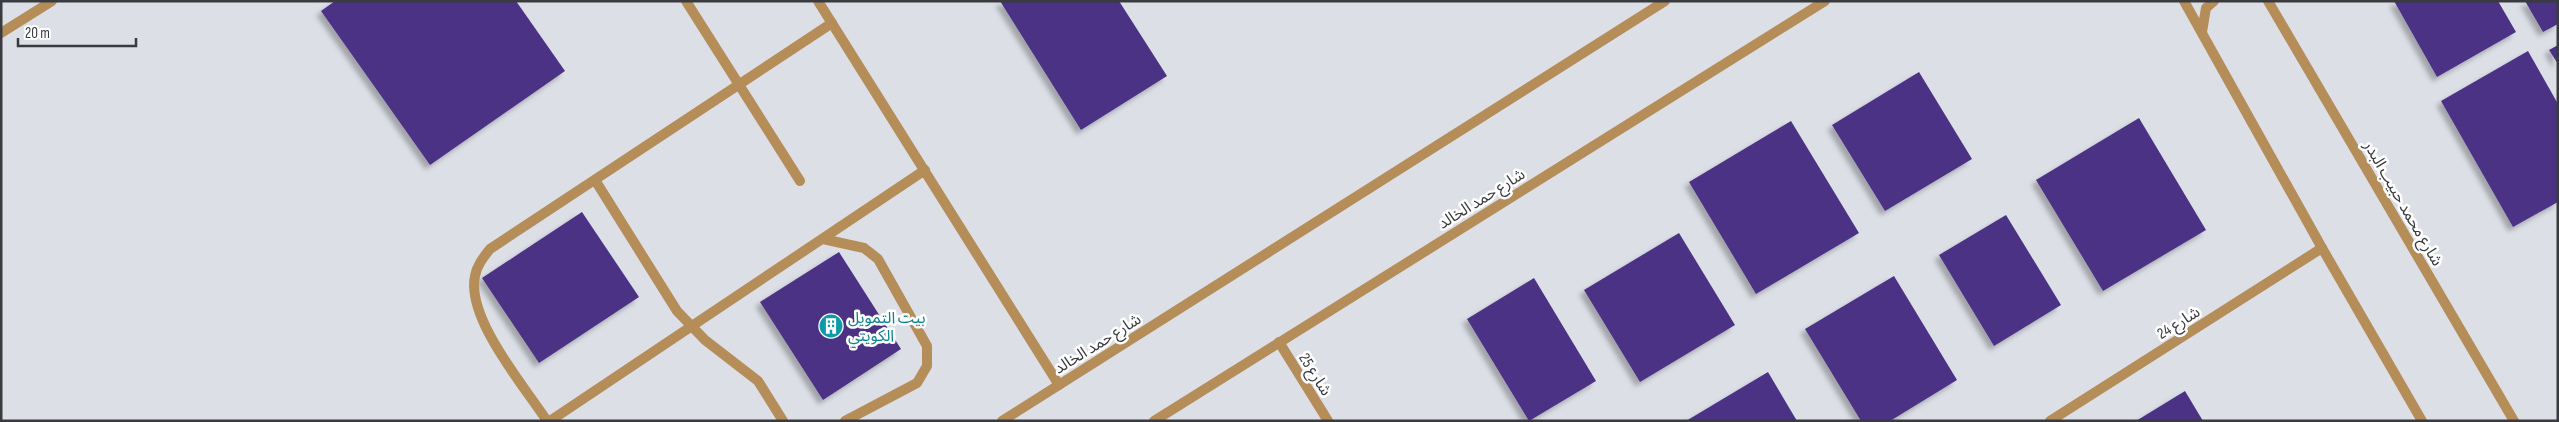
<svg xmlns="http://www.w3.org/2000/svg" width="2559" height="422" viewBox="0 0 2559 422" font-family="'Sofia Sans Condensed','Noto Sans Arabic',sans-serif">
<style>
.building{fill:#4b3384;filter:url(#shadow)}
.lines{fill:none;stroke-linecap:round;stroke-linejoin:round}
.service{stroke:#b58d58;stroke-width:10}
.minor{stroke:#b58d58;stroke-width:10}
.tertiary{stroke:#b58d58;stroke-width:10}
.labels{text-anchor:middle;stroke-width:5;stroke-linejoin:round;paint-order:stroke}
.street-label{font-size:16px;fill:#3a3b3e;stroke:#fff}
.culture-label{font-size:16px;fill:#0d838f;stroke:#fff;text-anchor:start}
</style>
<defs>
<filter id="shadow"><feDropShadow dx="-4.5" dy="4.5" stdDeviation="2.5" flood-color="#0004"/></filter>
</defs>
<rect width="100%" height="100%" fill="#dddfe7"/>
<g class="building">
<polygon points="335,1 516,1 565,71 430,165 321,11"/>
<polygon points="1000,1 1119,1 1167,76 1081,130"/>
<polygon points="2394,1 2498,1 2516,32 2437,77"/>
<polygon points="2525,1 2558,1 2558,24 2543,32"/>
<polygon points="2558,45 2558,64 2549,50"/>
<polygon points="2528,51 2558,104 2558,202 2513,227 2441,101"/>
<polygon points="1919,72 1972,159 1885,211 1832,125"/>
<polygon points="2139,118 2206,230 2103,291 2036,180"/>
<polygon points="1791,121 1859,233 1756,294 1689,182"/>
<polygon points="582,212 639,297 539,363 482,278"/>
<polygon points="2006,215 2061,305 1994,346 1939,255"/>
<polygon points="1679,233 1735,325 1640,382 1584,290"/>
<polygon points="839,252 901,349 823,400 760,302"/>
<polygon points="1894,276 1957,380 1890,421 1861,421 1805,329"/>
<polygon points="1534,278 1596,381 1529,421 1467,319"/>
<polygon points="1768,372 1797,421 1686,421"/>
<polygon points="2185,391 2203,421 2136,421"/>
</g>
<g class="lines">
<g class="service">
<polyline points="686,1 800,181"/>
<polyline points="818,1 1059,385"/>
<polyline points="1,33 52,1"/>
<polyline points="595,180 677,311 705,340 758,381 783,421"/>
<polyline points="823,239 864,248 878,259 927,346 927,366 917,383 845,421"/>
<path d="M547,421C524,386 466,318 475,276C477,265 483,258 490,249L832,23"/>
<polyline points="550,421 925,170"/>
</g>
<g class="minor">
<polyline points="2184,1 2322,248 2422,421"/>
<polyline points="2268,1 2514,421"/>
<polyline points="2202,32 2206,8 2214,1"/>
<polyline points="1279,342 1328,421"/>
<polyline points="2050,421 2322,248"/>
</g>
<g class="tertiary">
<polyline points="1002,421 1665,1"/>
<polyline points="1154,421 1825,1"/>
</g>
</g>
<defs>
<symbol id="building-disc" viewBox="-11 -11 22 22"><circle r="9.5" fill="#0f9aa8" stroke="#fff"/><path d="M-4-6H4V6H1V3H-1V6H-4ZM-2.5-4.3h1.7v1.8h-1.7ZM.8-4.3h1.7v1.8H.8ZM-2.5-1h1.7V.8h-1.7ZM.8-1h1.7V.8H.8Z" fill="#fff"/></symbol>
</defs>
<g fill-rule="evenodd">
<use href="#building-disc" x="817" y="312" width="28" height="28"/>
</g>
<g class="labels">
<g class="street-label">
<text transform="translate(1481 198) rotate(-32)" y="6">شارع حمد الخالد</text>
<text transform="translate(2404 203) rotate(60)" y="6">شارع محمد حبيب البدر</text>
<text transform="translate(2178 322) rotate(-32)" y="6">شارع 24</text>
<text transform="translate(1097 343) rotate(-32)" y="6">شارع حمد الخالد</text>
<text transform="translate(1316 374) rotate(58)" y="6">شارع 25</text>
</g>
<g class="culture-label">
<text x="848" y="323">بيت التمويل<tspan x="848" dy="18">الكويتي</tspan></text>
</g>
</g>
<rect width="2559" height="422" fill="none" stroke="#3a3b3e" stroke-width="5"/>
<path d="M18 38v8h118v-8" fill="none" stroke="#3a3b3e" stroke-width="2.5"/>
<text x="25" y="38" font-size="15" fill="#3a3b3e" stroke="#ffffff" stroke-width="4" paint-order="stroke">20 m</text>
</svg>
